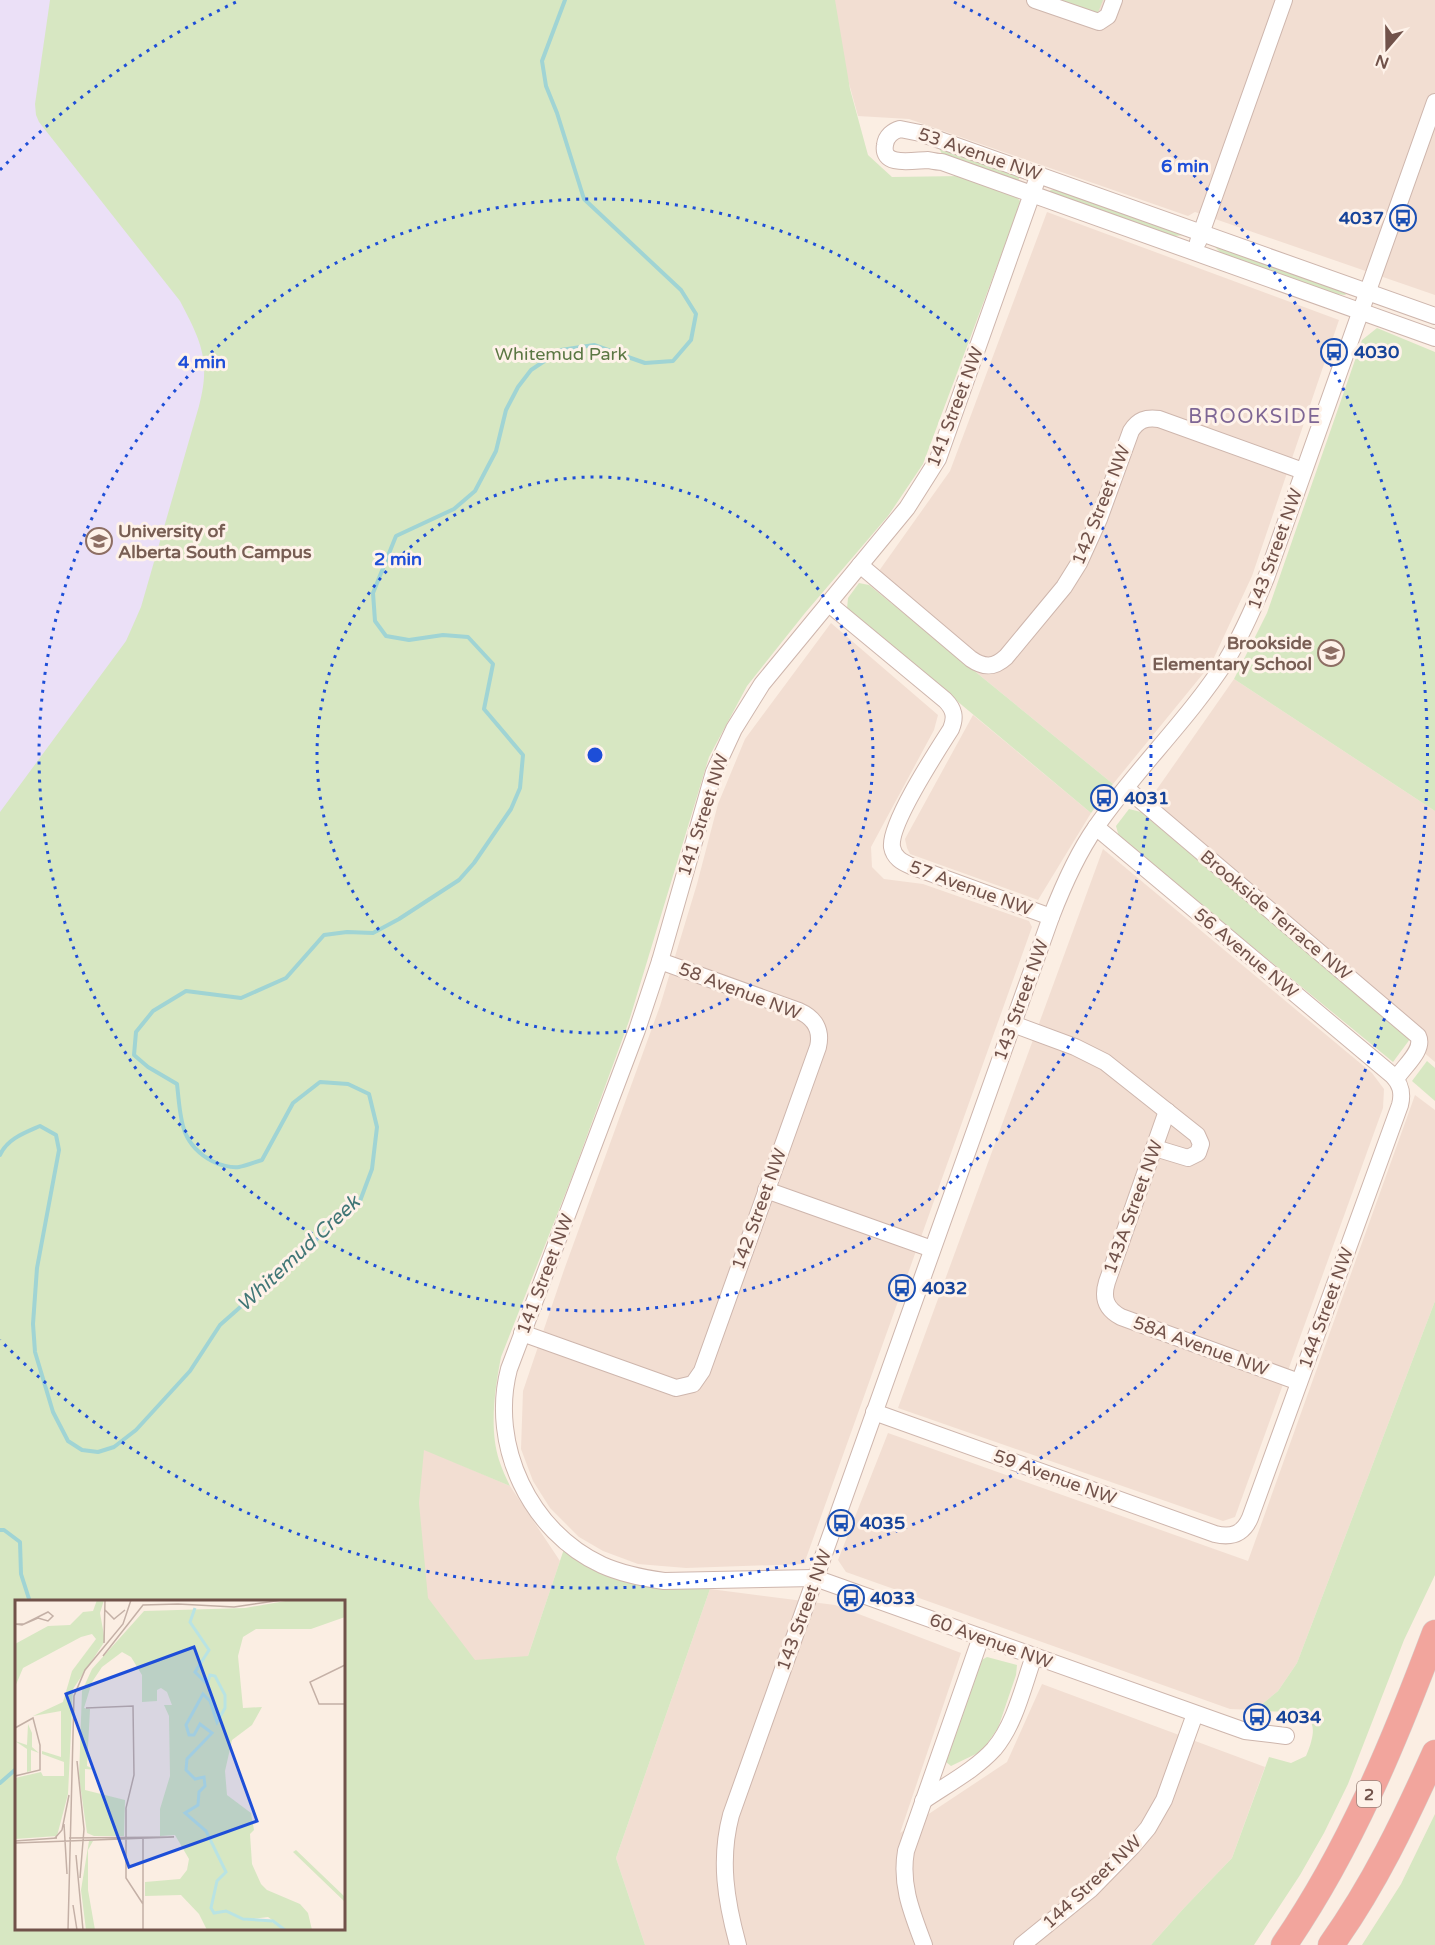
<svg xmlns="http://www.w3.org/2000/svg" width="1435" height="1945" viewBox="0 0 1435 1945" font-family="'Varela Round',sans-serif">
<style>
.residential{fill:#f2ded2}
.education{fill:#ebe0f7}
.green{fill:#d7e7c2;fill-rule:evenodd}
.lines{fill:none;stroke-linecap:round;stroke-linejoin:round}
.stream{stroke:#a0d4d4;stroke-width:4}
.minor-casing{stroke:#ceb6ad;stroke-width:18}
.highway-casing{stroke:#d7cfcc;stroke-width:27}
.minor{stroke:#fff;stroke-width:16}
.highway{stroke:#f2a59d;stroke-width:26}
.ring{fill:none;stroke:#1d4ed8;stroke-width:3;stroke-dasharray:3 6}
.labels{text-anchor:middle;stroke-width:6;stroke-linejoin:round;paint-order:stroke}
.shield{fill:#fef2e9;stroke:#9b827a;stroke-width:1.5}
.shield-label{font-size:16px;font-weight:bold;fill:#71524a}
.street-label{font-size:18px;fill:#71524a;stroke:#fef2e9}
.transit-label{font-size:18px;font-weight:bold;fill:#164399;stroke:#fef2e9;text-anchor:start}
.park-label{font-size:18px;fill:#5b7743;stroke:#fef2e9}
.education-label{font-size:18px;font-weight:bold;fill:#785e54;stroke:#fef2e9;text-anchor:start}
.neighbourhood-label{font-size:20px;letter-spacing:1.5px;fill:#7e6695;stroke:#fef2e9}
.water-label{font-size:20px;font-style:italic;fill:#407676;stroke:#fef2e9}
.inset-river{fill:none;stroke:#b9e3e3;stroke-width:3}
.inset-road{fill:none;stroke:#c4b0a6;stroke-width:1.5}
.view{fill:#1d4ed8;fill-opacity:0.15;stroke:#1d4ed8;stroke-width:3}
.inset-edge{fill:none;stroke:#71524a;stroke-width:3}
.centre{fill:#1d4ed8;stroke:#fef2e9;stroke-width:3}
.ring-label{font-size:18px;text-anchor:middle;font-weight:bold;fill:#1d4ed8;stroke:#fef2e9;stroke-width:6;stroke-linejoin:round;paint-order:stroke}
</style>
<rect width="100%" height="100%" fill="#fbeee3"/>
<g class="residential">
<polygon points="826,0 1435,0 1435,295 1195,212 1188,216 909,119 858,116"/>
<polygon points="1047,212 1339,320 1252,576 1211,664 1113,784 869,585 950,471"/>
<polygon points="831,623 938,715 934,730 871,847 872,867 884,879 923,884 1029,921 1032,927 804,1564 686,1568 638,1564 603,1551 579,1537 550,1508 533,1481 521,1449 523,1391 564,1270 660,1006 697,884 718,804 745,739"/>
<polygon points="1234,679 1435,811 1435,1062 1141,812"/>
<polygon points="973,715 1091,813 1038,900 910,854 907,848 905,839"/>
<polygon points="1103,849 1372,1073 1384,1089 1383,1108 1235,1517 1223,1521 898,1408"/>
<polygon points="1415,1095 1435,1110 1435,1301 1297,1663 1278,1691 1255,1710 1230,1709 846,1572 838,1560 888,1433 1248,1561"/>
<polygon points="424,1449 510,1486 560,1561 528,1656 344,1720"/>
<polygon points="710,1589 835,1605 961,1653 900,1833 1007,1762 1042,1684 1265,1767 1232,1858 1184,1908 1151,1945 645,1945 616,1858"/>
</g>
<polygon class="education" points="0,0 582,0 0,982"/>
<g class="green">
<path d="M50,0H835L850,89L868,155L892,177L962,176L1012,192L1021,202L923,464L888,516L805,613L747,686L709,757L629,1021L573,1174L501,1357C495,1388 489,1429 499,1460C502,1469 506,1478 510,1486L424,1450L419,1503L428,1598L475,1660L528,1656L564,1549L620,1577L710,1589L616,1858L645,1945H0V812L126,641L141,607L199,406C211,361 201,341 180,301L39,122L36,115L35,104ZM16,1602H344V1928H16Z"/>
<polygon points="1059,0 1103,0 1097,15"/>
<polygon points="939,148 1020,176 1018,181 942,154"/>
<polygon points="1050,190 1061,190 1186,235 1174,236 1051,193"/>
<polygon points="1213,245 1344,292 1346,295 1335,294 1222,254"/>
<polygon points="1377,328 1435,352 1435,811 1234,679 1267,613 1362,340"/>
<polygon points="859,583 869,585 1113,784 1091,813 847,609 848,598"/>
<polygon points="1129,809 1141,812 1410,1039 1393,1062 1119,837 1116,826"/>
<polygon points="1427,1061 1435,1068 1435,1101 1412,1081"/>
<path d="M1435,1301V1575L1404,1640L1348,1784L1324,1833L1300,1875L1254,1945H1151L1184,1908L1232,1858L1269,1757L1291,1763L1306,1756C1329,1703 1290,1715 1255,1710L1278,1691L1297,1663Z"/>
<polygon points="987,1657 1017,1665 1016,1675 998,1728 982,1751 951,1766 946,1762 980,1661"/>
<polygon points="1435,1814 1435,1945 1362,1945 1401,1884"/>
</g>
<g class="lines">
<g class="stream">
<path d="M0,1155C7,1139 24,1133 40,1126L56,1135L59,1150L37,1268L33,1324L35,1352L53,1412L68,1441L82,1450L98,1452L114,1447L136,1430L190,1371L220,1325L360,1201L372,1169L377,1127L369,1094L348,1084L320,1082L293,1103L262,1160C255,1162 246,1166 239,1167C231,1168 219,1165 212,1161C179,1143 181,1118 177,1084L148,1067L134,1055L136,1032L153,1011L186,991L241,998L286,978L324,935L347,932L373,933L399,919L459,880L474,863L511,809L520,788L523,755L484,709L493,664L468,637L443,635L409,640L386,636L375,621L373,593L396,536L454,509L475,491L496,451L506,410L518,387L531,370L561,350L594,345L645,363L673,361L691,340L696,314L681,290L584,199L557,113L546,86L542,61L565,0"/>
<polyline points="0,1530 4,1530 20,1542 21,1574 30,1602"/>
<polyline points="0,1783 16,1769"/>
</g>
<defs>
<g id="minor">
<polyline points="1035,0 1099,22 1108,16 1114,0"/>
<path d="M1039,174L938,459L907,508L762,684L734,729L714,772L660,961L637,1030L509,1369C489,1445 530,1532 602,1565C622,1574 643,1578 664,1581L815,1578L1245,1731L1286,1736"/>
<polyline points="1198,242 1284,0"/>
<path d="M1435,316L920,133L900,129C893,131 886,136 885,145C881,168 915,160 928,160C933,161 938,162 942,162L1435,338"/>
<path d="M860,565L971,659C984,668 994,668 1006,657L1064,587L1079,563L1099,519L1131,431C1138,420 1146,417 1159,419L1303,471"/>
<path d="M828,603L945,700C954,709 956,717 951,729C937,751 889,824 892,847C894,858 902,862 911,866L1051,917"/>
<path d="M1126,788L1418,1036C1425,1050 1403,1067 1396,1079"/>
<polyline points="1013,1024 1075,1047 1105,1062 1197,1135 1201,1144 1198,1153 1188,1158 1155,1148"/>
<path d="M1167,1111L1107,1282C1102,1298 1106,1309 1121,1317L1299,1382"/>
<polyline points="766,1190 932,1249"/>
<path d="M522,1333L676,1388L693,1384L702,1371L818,1047C822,1030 815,1018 799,1011L660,961"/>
<path d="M874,1412L1215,1534C1232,1538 1243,1534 1250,1518L1400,1105C1403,1093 1401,1084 1392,1075L1096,827"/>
<path d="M923,1801C946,1785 975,1770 994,1749C1015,1724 1023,1687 1034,1656"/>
<path d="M738,1945C726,1901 719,1860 731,1815L1051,917C1063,886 1077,854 1096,827C1136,769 1188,720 1226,661C1242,635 1254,607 1266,578L1435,102"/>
<path d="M924,1945C912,1913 900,1885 906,1851L981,1637"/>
<polyline points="1022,1945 1091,1889 1132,1847 1148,1828 1164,1800 1195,1714"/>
</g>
<g id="highway">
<path d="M1284,1945C1350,1849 1394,1742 1435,1633"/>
<path d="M1331,1945C1374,1885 1405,1820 1435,1753"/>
</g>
</defs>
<use href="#minor" class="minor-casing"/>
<use href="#highway" class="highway-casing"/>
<use href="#minor" class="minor"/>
<use href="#highway" class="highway"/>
</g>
<g class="ring">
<circle cx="595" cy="755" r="278"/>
<circle cx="595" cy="755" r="556"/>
<path d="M0 170A834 834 0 0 1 236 2M954 2A834 834 0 1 1 0 1340"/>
</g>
<defs>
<symbol id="bus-ring" viewBox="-11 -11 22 22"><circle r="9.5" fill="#fef2e9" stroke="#1a4fb4" stroke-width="1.5"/><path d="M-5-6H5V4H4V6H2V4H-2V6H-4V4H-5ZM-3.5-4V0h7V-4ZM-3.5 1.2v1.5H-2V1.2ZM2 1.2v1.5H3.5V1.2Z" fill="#1a4fb4"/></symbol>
<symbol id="university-ring" viewBox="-11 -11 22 22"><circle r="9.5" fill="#fef2e9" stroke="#8d6e63" stroke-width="1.5"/><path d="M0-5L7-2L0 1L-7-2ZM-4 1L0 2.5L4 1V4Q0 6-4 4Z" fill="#8d6e63"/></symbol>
<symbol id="school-ring" viewBox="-11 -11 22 22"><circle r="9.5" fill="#fef2e9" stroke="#8d6e63" stroke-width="1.5"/><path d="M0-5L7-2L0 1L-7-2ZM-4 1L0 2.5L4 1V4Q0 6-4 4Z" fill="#8d6e63"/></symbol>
</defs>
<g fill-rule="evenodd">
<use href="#bus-ring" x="1388" y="203" width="30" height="30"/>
<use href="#bus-ring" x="1319" y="337" width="30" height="30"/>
<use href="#university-ring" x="84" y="526" width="30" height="30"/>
<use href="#school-ring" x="1316" y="638" width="30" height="30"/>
<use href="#bus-ring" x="1089" y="783" width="30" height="30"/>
<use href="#bus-ring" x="887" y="1273" width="30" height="30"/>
<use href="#bus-ring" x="826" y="1508" width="30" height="30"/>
<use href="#bus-ring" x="836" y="1583" width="30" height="30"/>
<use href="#bus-ring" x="1242" y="1702" width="30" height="30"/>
</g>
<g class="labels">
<rect class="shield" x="1357" y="1781" width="24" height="26" rx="4.5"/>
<g class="shield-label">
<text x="1369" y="1800">2</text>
</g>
<g class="street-label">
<text transform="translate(980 154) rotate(19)" y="6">53 Avenue NW</text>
<text transform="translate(955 407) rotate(-69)" y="6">141 Street NW</text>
<text transform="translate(1101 505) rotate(-68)" y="6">142 Street NW</text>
<text transform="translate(1275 549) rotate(-70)" y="6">143 Street NW</text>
<text transform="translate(703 815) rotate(-72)" y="6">141 Street NW</text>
<text transform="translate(971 888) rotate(20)" y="6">57 Avenue NW</text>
<text transform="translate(1276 915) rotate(40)" y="6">Brookside Terrace NW</text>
<text transform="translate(1246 953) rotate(40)" y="6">56 Avenue NW</text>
<text transform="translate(740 991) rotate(21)" y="6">58 Avenue NW</text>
<text transform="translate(1021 1000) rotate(-70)" y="6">143 Street NW</text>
<text transform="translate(1133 1207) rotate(-70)" y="6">143A Street NW</text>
<text transform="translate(759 1209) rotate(-70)" y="6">142 Street NW</text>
<text transform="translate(545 1274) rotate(-69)" y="6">141 Street NW</text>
<text transform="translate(1326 1308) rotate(-70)" y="6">144 Street NW</text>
<text transform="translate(1201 1346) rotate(20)" y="6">58A Avenue NW</text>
<text transform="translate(1055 1477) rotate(20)" y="6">59 Avenue NW</text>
<text transform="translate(804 1610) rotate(-70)" y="6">143 Street NW</text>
<text transform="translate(991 1641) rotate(20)" y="6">60 Avenue NW</text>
<text transform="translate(1092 1882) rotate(-43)" y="6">144 Street NW</text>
</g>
<g class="transit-label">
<text x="1384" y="224" text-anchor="end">4037</text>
<text x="1354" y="358">4030</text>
<text x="1124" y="804">4031</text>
<text x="922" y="1294">4032</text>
<text x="860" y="1529">4035</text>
<text x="870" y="1604">4033</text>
<text x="1276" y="1723">4034</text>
</g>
<g class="park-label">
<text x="561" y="360">Whitemud Park</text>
</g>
<g class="education-label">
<text x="118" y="537">University of<tspan x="118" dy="21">Alberta South Campus</tspan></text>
<text x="1312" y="649" text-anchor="end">Brookside<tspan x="1312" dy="21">Elementary School</tspan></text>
</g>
<g class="neighbourhood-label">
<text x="1255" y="423">BROOKSIDE</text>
</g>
<g class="water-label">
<text transform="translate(298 1253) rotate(-43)" y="7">Whitemud Creek</text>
</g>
</g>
<g transform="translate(15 1600)">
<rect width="330" height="330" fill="#fbeee3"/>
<path d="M82,0H89L85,13L90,41L58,89L53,194L42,236L0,239V178L26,172L28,176H49V162L27,154V151L46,157V111L18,116L48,102L57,71L81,39L77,34L66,37L8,68L0,87V44L33,26L55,25L68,12L78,11ZM276,0H330V17L296,29H241L228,37L223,56L228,108L247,107L237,125L217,140L210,171L212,195L236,213L239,230L235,234L237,264L246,284L252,290L285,304L293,313L297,330H271L253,317L229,320L257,322L269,330H192L184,314L166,295L130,296V282L165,279L172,270L174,259L160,235L145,236V209L155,176L154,116L149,105H157L152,92L146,88L142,90V101L127,102V75L116,57L107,52L87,67L77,82L69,108L75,109L72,166L81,170L70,169V190L110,200L109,236H79L72,233L64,177L67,91L77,69L129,11L230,8ZM13,124L17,133V147L24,153L16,150V171L12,172V149L0,141L12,145ZM74,241H78L73,250V290L80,330H71L66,290ZM281,250L330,297V302L278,252Z" fill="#d7e7c2"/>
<path class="inset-river" d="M180,8L175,22L194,50L180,72L192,84L195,75L200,76L210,95V108L202,122L195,101L188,94L171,125L174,135H179L185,124L197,133L172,159L171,170L180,179L189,177L190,186L184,192L183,205L170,213L191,231L211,272L202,281L196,308L199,313L211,311L228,319L258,321L270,330"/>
<path class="inset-road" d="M163,4L219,7L267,0M90,10L99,19L110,10M0,24H9L33,12L38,16L33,21L23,18L7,25L0,24M89,43L90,0M88,56L128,5L163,4M330,65L295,82L304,104H330M71,108L118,106L119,175L111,208V278L128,304M0,128L18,118L25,145V170L0,176M62,161L69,229L65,278M49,224L52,274M128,237V330M40,238L47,230L54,195M0,241L42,238M0,243L159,237L54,238M61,255L68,330M58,305L62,330M53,330L59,96L70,70L108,24L116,0"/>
<path class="view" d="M179,47L242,221L114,267L51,94Z"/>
<rect width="330" height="330" class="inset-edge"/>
</g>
<circle cx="595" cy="755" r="9" class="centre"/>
<g class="ring-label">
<text x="1185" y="172">6 min</text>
<text x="202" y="368">4 min</text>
<text x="398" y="565">2 min</text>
</g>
<g transform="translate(1387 48) rotate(200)" stroke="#fef2e9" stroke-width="4.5" paint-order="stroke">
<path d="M0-4.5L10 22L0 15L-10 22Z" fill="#71524a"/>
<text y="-9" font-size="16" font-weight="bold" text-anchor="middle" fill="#71524a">N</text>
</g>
</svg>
